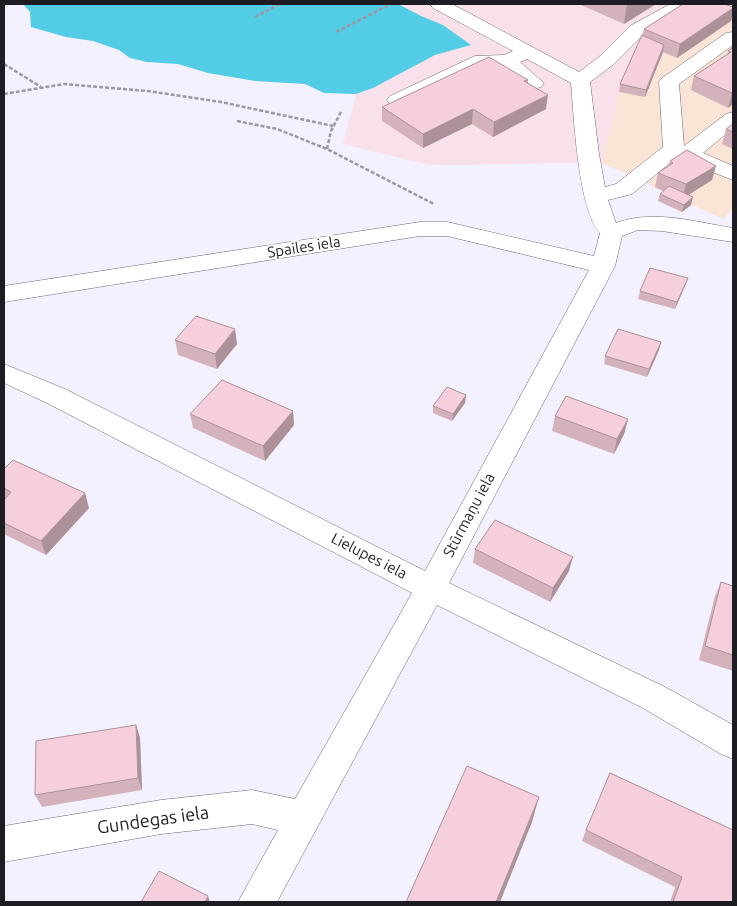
<svg xmlns="http://www.w3.org/2000/svg" width="737" height="906" viewBox="0 0 737 906" font-family="Ubuntu,sans-serif">
<style>
.commercial{fill:#f9e1ec}
.industrial{fill:#f9e4d6}
.water{fill:#53cce5}
.lines{fill:none;stroke-linecap:round;stroke-linejoin:round}
.minor-casing{stroke:#6c6879;stroke-width:1}
.path{stroke:#9b9aa4;stroke-width:2.5;stroke-dasharray:4 2;stroke-linecap:butt}
.minor{fill:#fff;fill-rule:evenodd}
.wall{fill:#d3b2bc}
.shaded-wall{fill:#ac9199}
.building{fill:#f5cfdb;stroke:#ac9199}
.labels{text-anchor:middle;stroke-width:4;stroke-linejoin:round;paint-order:stroke}
.street-label{font-size:15px;fill:#1d1c23;stroke:#fff}
.near-street-label{font-size:18px;fill:#1d1c23;stroke:#fff}
</style>
<rect width="100%" height="100%" fill="#f3f1fd"/>
<polygon class="commercial" points="398,4 733,4 733,20 677,58 641,43 619,92 602,163 429,165 343,144 356,94 373,88 435,55 471,45 443,25 421,16"/>
<polygon class="industrial" points="733,20 733,208 723,219 602,163 619,92 641,43 677,58"/>
<polygon class="water" points="23,4 398,4 421,16 443,25 471,45 435,55 373,88 356,94 324,93 305,84 255,81 208,73 178,64 147,62 130,58 119,50 93,41 66,37 31,27 30,12"/>
<g class="lines">
<defs>
<path id="minor" d="M430,4H452L579,72L600,56L630,26L670,4H692L689,8L644,34L614,64L590,82L599,154L605,187L616,184L663,147L659,82L662,78L726,33L733,32V45L679,84L684,146L726,114L733,112V128L703,153L733,166V180L676,158L632,194L608,200L616,223C653,209 695,222 733,228V242L662,231L638,230L622,236L615,266L449,583L665,687L733,725V759L721,754L641,707L437,605L277,902H238L278,830L252,824L161,834L4,862V826L161,800L252,790L295,799L412,593L47,403L4,383V364L65,389L425,571L589,270L447,236H420L4,302V286L420,222H447L594,256L600,233C578,210 574,117 571,83L527,59L520,62L544,83L541,87L534,89L527,87L502,67L485,66L404,104L397,106L390,104L387,100L390,96L475,56L504,55L513,51L433,8Z"/>
</defs>
<use href="#minor" class="minor-casing"/>
<g class="path">
<polyline points="255,17 280,4"/>
<polyline points="336,32 391,4"/>
<polyline points="4,64 41,87"/>
<polyline points="4,94 64,84 148,91 221,102 333,126"/>
<polyline points="237,121 277,129 327,149 434,204"/>
<polyline points="327,149 331,131 342,110"/>
</g>
<use href="#minor" class="minor"/>
</g>
<g class="wall">
<polygon points="581,4 656,4 624,24 581,5"/>
<polygon points="733,7 733,12 731,21 677,58 663,52 645,97 619,92 620,84 642,35 644,29"/>
<polygon points="733,47 733,104 728,108 691,90 694,76 727,55 728,51"/>
<polygon points="528,80 528,83 546,109 493,137 472,124 423,148 382,121 382,107"/>
<polygon points="726,129 733,132 733,149 722,144"/>
<polygon points="670,161 712,180 688,195 691,205 682,212 658,201 660,194 663,191 655,187 658,173 669,165"/>
<polygon points="688,278 685,286 675,309 638,299 640,291"/>
<polygon points="175,340 237,344 217,369 178,355"/>
<polygon points="659,350 647,377 604,364 605,356"/>
<polygon points="466,395 465,403 452,421 433,413 433,406"/>
<polygon points="293,411 294,425 265,461 193,428 190,414"/>
<polygon points="555,416 628,419 624,434 614,454 552,431"/>
<polygon points="4,469 89,508 46,555 4,534"/>
<polygon points="475,549 569,571 550,602 473,563"/>
<polygon points="721,582 733,586 733,671 699,660 715,596"/>
<polygon points="136,725 140,738 142,790 42,807 35,795"/>
<polygon points="586,830 733,902 670,902 675,887 582,841"/>
</g>
<g class="shaded-wall">
<polygon points="627,4 656,4 624,24"/>
<polygon points="733,8 733,12 731,21 677,58 680,44"/>
<polygon points="664,45 663,52 645,97 646,90"/>
<polygon points="733,92 733,104 728,108 732,93"/>
<polygon points="548,95 546,109 493,137 494,122"/>
<polygon points="473,109 472,124 423,148 423,134"/>
<polygon points="716,166 712,180 682,199 686,184"/>
<polygon points="693,197 691,205 682,212 684,205"/>
<polygon points="688,278 685,286 675,309 677,302"/>
<polygon points="235,329 237,344 217,369 215,354"/>
<polygon points="661,342 659,350 647,377 649,369"/>
<polygon points="466,395 465,403 452,421 453,414"/>
<polygon points="293,411 294,425 265,461 263,446"/>
<polygon points="628,419 624,434 614,454 617,439"/>
<polygon points="85,493 89,508 46,555 41,541"/>
<polygon points="573,557 569,571 550,602 553,588"/>
<polygon points="136,725 140,738 142,790 138,778"/>
<polygon points="539,797 532,822 500,902 496,902"/>
<polygon points="208,896 210,902 205,902"/>
</g>
<g class="building">
<polygon points="683,4 725,4 733,7 733,8 680,44 644,29"/>
<polygon points="642,35 664,45 646,90 620,84"/>
<polygon points="733,47 733,92 732,93 694,76 731,52 728,51"/>
<polygon points="489,57 528,80 524,81 548,95 494,122 473,109 423,134 382,107"/>
<polygon points="733,124 733,132 726,129"/>
<polygon points="687,150 716,166 686,184 658,173 673,163 670,161"/>
<polygon points="669,186 693,197 684,205 660,194"/>
<polygon points="650,268 688,278 677,302 640,291"/>
<polygon points="196,316 235,329 215,354 175,340"/>
<polygon points="618,329 661,342 649,369 605,356"/>
<polygon points="222,380 293,411 263,446 190,414"/>
<polygon points="447,387 466,395 453,414 433,406"/>
<polygon points="566,396 628,419 617,439 555,416"/>
<polygon points="13,460 85,493 41,541 4,523 4,500 11,492 4,488 4,469"/>
<polygon points="495,520 573,557 553,588 475,549"/>
<polygon points="721,582 733,586 733,655 705,646"/>
<polygon points="136,725 138,778 35,795 36,741"/>
<polygon points="467,766 539,797 496,902 406,902"/>
<polygon points="610,773 733,830 733,902 673,902 682,877 586,830"/>
<polygon points="159,871 208,896 205,902 141,902"/>
</g>
<g class="labels">
<g class="street-label">
<text transform="translate(304 247) rotate(-9)" y="5">Spailes iela</text>
<text transform="translate(469 515) rotate(-62)" y="5">Stūrmaņu iela</text>
<text transform="translate(369 556) rotate(27)" y="5">Lielupes iela</text>
</g>
<g class="near-street-label">
<text transform="translate(153 820) rotate(-8)" y="6">Gundegas iela</text>
</g>
</g>
<rect width="737" height="906" fill="none" stroke="#1d1c23" stroke-width="10"/>
</svg>
